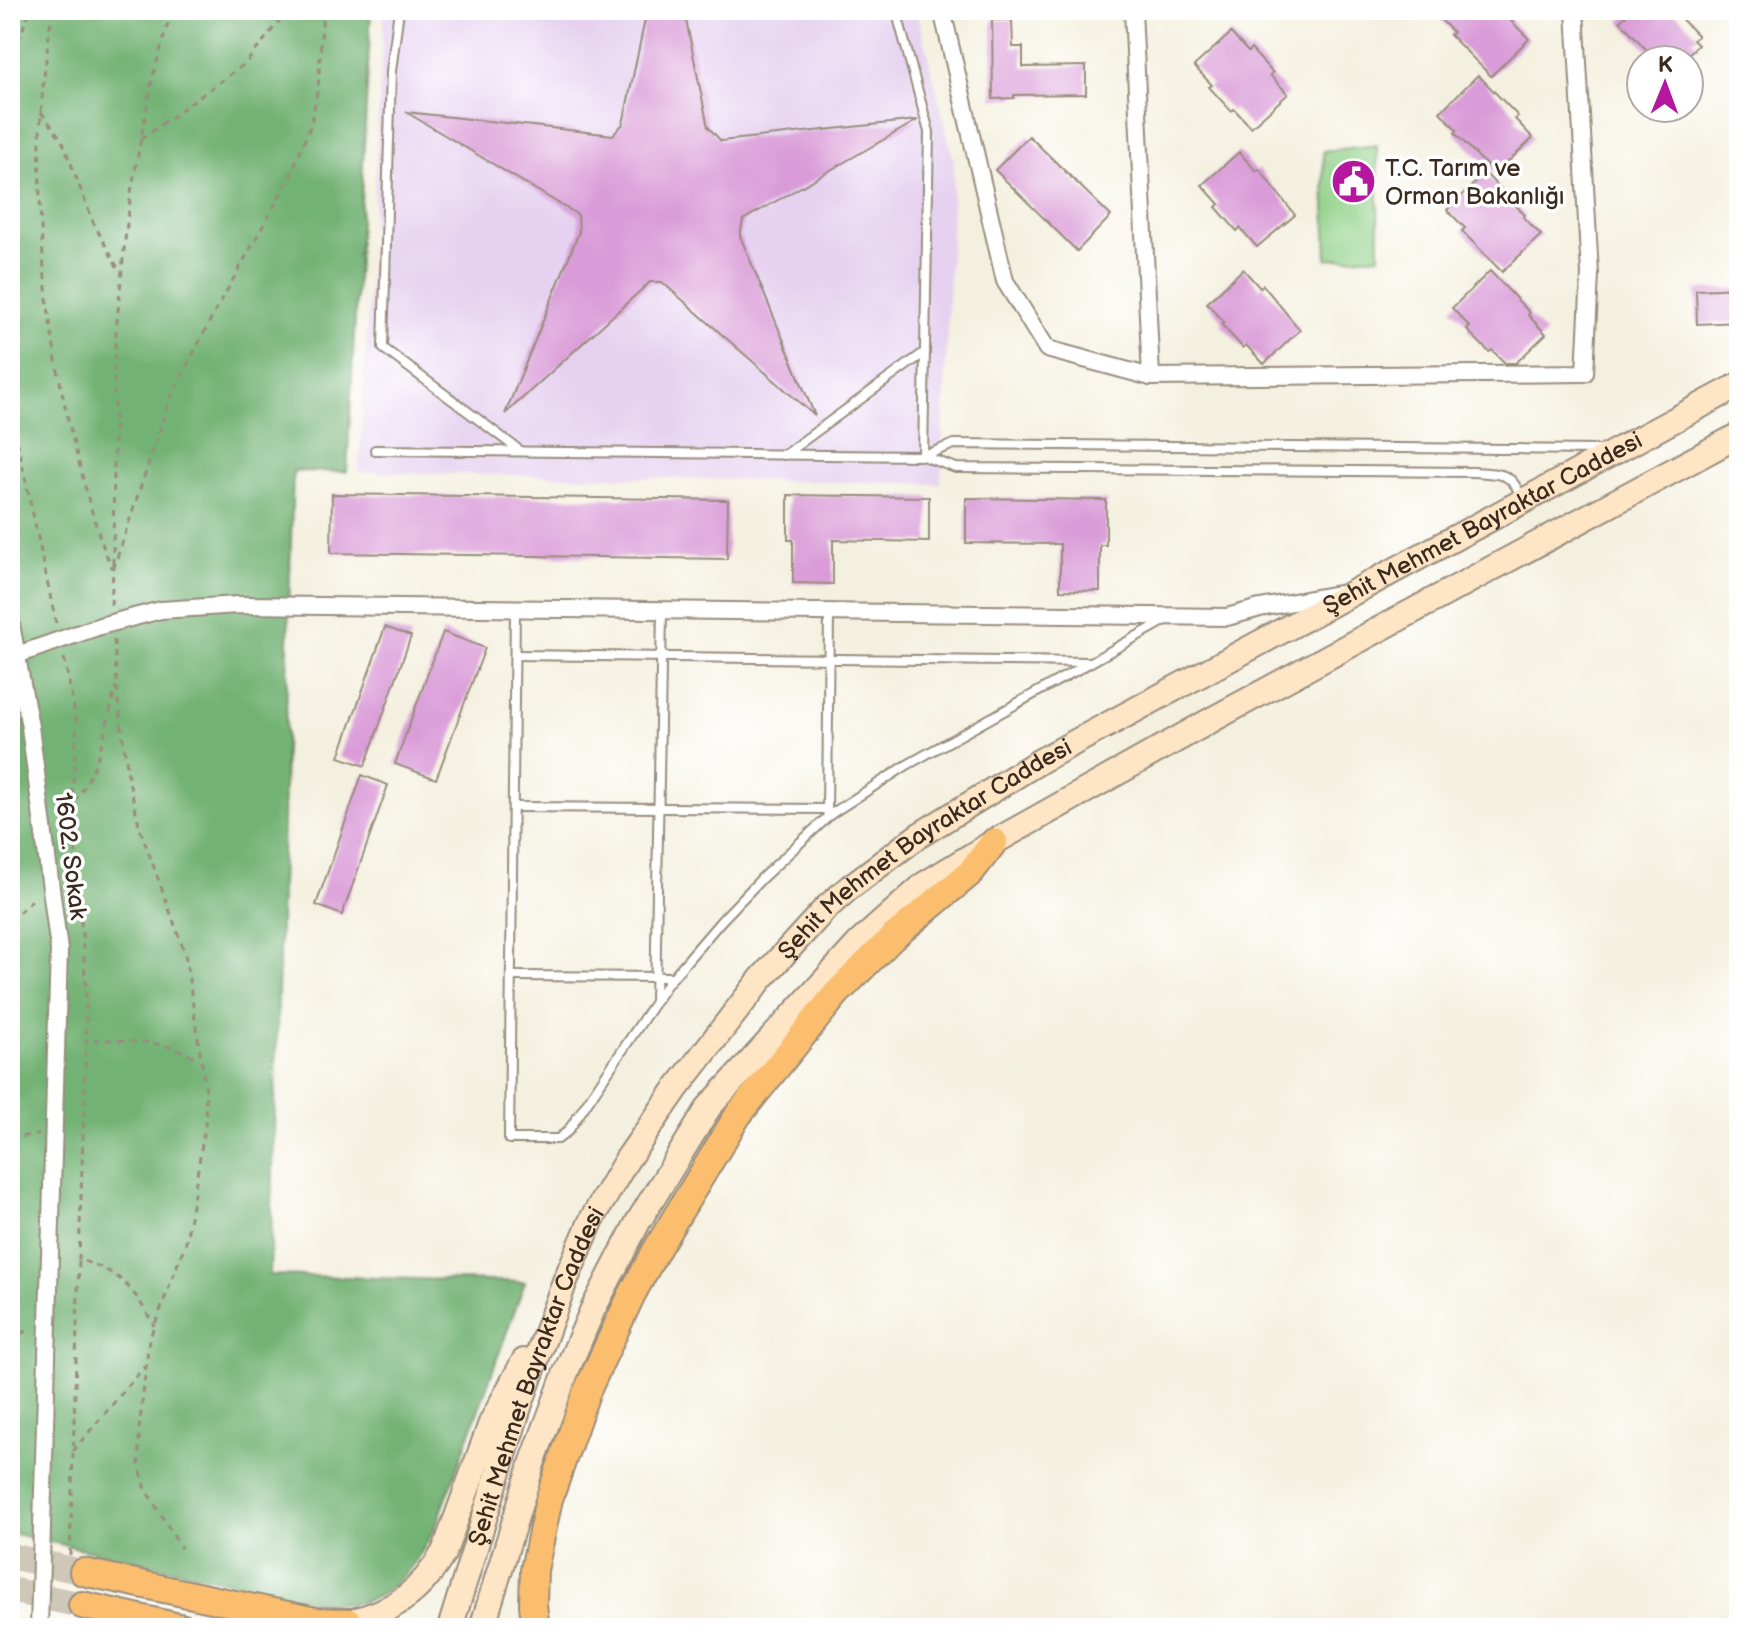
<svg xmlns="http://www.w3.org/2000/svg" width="1749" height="1638" viewBox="0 0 1749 1638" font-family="'Balsamiq Sans',sans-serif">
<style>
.built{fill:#e6d2f0}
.green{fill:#8fd087;stroke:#657d52;stroke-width:2}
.forest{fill:#73b274;stroke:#576e49;stroke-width:2}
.building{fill:#da9cd8}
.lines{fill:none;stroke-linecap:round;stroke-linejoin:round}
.primary-tunnel{stroke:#cfc8b8;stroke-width:26;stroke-dasharray:26 13;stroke-linecap:butt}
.lane-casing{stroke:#988d7e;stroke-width:12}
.street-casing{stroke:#988d7e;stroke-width:20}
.secondary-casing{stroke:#988d7e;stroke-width:28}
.primary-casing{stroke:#988d7e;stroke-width:30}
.path{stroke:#988d7e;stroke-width:3;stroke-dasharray:6 6;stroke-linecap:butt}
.lane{stroke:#fff;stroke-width:8}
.street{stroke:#fff;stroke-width:16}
.secondary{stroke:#fde5c5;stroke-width:24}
.primary{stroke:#fbbe6e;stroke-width:26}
.labels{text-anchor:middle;stroke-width:7;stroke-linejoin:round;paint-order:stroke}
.poi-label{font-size:24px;fill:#3b2a1e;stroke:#fff;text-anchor:start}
.street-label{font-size:24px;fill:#3b2a1e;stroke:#fff}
</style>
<rect width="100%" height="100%" fill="#fff"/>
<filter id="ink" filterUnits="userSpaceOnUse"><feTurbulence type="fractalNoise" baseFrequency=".0125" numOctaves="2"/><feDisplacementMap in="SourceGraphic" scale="16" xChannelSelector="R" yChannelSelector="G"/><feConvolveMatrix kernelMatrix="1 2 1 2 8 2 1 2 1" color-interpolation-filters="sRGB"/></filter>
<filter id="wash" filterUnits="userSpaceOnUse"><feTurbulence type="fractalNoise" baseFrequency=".006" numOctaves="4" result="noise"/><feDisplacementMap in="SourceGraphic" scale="32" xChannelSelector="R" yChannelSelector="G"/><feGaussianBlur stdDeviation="1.8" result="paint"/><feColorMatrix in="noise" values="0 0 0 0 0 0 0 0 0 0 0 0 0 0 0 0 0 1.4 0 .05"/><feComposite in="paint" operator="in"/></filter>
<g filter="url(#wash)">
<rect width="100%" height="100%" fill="#f4f0df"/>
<polygon class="built" points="384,10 917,10 954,162 941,484 359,472"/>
<polygon class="green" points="1377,145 1379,256 1327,259 1323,151"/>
<path class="forest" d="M10,10H371L347,472L293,471L270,1275L525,1282L438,1521C423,1553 401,1591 363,1602C352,1605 337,1603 325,1603L10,1533Z"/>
<g id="blocks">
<g class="building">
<polygon points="647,10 684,10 708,127 721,141 918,120 743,220 740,236 815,416 662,282 650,282 505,414 579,232 578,215 406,112 613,135 623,124"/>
<polygon points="1431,10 1505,10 1513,18 1511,21 1529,39 1491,76 1450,35 1453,32"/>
<polygon points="1632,10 1673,10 1698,36 1693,40 1698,45 1682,60 1656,60 1620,21"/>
<polygon points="992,20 1012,20 1013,47 1023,47 1023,67 1086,66 1086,94 1014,95 1014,98 993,99"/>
<polygon points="1231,33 1248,52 1251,49 1273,73 1270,75 1288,94 1251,127 1234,109 1231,111 1209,87 1212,85 1194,66"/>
<polygon points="1478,75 1518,116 1515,119 1533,138 1495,174 1455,133 1457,130 1440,112"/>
<polygon points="1029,136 1111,216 1077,251 995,170"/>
<polygon points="1239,152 1256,171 1259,169 1295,215 1257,247 1240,228 1237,231 1216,207 1219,204 1202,185"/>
<polygon points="1485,173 1525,215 1523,217 1541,235 1502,272 1462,231 1465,228 1447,210"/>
<polygon points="1243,269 1260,288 1263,285 1300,330 1264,364 1246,345 1243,348 1221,324 1224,322 1207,303"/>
<polygon points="1490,271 1530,313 1528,315 1546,334 1516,363 1505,363 1492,350 1489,352 1467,330 1470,327 1452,308"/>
<polygon points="1739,288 1739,322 1697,324 1696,290"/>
<polygon points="332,494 728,500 727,559 331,553"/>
<polygon points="788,495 929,497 929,542 833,540 833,584 793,583 793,540 788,540"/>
<polygon points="966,498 1106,500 1106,545 1100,545 1100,591 1060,590 1060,544 966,543"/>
<polygon points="385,627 411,636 365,766 339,757"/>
<polygon points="443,632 485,648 436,779 395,764"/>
<polygon points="362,775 388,785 342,915 316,905"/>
</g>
</g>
</g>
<g filter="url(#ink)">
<use href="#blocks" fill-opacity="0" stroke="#988d7e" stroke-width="2"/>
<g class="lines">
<g class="primary-tunnel">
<polyline points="10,1556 83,1572"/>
<polyline points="10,1590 82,1605"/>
</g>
<defs>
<g id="lane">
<polyline points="399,10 391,71 383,348 519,450"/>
<polyline points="896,10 929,132 923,456"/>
<path d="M375,450L923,456L956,468L1474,472C1501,474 1512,472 1522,499"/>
<polyline points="784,455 925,352"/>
<polyline points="923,456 954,444 1603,450"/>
<polyline points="515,609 509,1139 558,1139 568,1131 667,984 721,921 763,877 831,814 907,765 1166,620"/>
<polyline points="515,655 1090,662"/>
<polyline points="513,807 827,809"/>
<polyline points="827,812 829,613"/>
<polyline points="511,976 673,977"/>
<polyline points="655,1002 662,611"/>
</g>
<g id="street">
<polyline points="942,10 1005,281 1047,349 1151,377 1585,373 1590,274 1575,10"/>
<polyline points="1133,10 1151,377"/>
<polyline points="10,619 30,727 59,950 39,1628"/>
<polyline points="17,655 100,626 161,610 238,605 1227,617 1260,608 1338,594"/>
</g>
<g id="secondary">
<path d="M348,1622C392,1613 422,1591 444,1552L491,1423L524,1361"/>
<path id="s1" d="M450,1628L519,1407L565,1281L592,1219L626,1161L676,1089L761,979L825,909L850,887L918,836L1040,761L1739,385"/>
<polyline points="482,1628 533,1461 566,1372 592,1311 638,1222 709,1107 859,943 925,884 994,842 1215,718 1739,435"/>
</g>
<g id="primary">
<polyline points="83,1572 316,1621 348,1622"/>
<polyline points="82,1605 183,1628"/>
<polyline points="536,1628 533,1605 534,1570 549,1499 586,1393 632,1294 659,1245 738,1115 836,994 892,938 970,873 994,842"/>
</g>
</defs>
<use href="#lane" class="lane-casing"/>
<use href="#street" class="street-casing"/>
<use href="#secondary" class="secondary-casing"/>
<use href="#primary" class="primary-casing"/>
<g class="path">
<path d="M52,10C48,44 43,79 41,113C35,231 48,350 79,463C88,499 97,534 112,568"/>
<polyline points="10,63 30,10"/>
<polyline points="41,112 62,140 93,222 120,272"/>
<polyline points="141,139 246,63 288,10"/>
<polyline points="10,406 56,623"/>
<polyline points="113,564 115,342 125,240 131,192 153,75 172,10"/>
<polyline points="111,605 113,570 170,399 210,321 290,177 311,124 318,88 323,10"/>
<polyline points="114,640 118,701 129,781 140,829 185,953 206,1091 205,1126 186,1242 149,1340 139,1430 139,1464 146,1490 181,1548"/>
<polyline points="64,658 77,723 72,803 86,987 86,1040"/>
<path d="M74,801C100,770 106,725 116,686"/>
<polyline points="10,921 34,898"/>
<polyline points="10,1137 39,1135"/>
<path d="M79,1260L86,1040C124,1040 167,1039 199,1060"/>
<polyline points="10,1337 33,1329"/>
<polyline points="73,1451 145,1366"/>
<path d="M70,1555L79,1260C121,1271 134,1289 154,1326"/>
</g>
<use href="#lane" class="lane"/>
<use href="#street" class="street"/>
<use href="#secondary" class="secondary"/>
<use href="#primary" class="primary"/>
</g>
</g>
<defs>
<symbol id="civic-disc" viewBox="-11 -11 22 22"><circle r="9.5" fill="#b5179e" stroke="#fff"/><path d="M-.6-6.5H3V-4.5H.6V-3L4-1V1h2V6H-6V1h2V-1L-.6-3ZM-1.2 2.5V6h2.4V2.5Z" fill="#fff"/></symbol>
</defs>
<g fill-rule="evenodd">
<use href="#civic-disc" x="1328" y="156" width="51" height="51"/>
</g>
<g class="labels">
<g class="poi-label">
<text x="1385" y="176">T.C. Tarım ve<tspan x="1385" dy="28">Orman Bakanlığı</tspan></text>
</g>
<g class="street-label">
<text dy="8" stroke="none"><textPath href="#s1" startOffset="1586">Şehit Mehmet Bayraktar Caddesi</textPath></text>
<text dy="8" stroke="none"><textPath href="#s1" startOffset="938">Şehit Mehmet Bayraktar Caddesi</textPath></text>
<text transform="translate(71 856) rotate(83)" y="8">1602. Sokak</text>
<text dy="8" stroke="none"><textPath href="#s1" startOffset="266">Şehit Mehmet Bayraktar Caddesi</textPath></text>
</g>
</g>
<rect width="1749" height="1638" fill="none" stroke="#fff" stroke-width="40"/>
<g transform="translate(1665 84) rotate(1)"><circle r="38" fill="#ffffff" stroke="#b1aaa5" stroke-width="2"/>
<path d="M0-6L14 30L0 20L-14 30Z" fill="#b5179e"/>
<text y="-12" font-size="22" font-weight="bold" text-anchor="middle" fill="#3b2a1e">K</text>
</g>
</svg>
